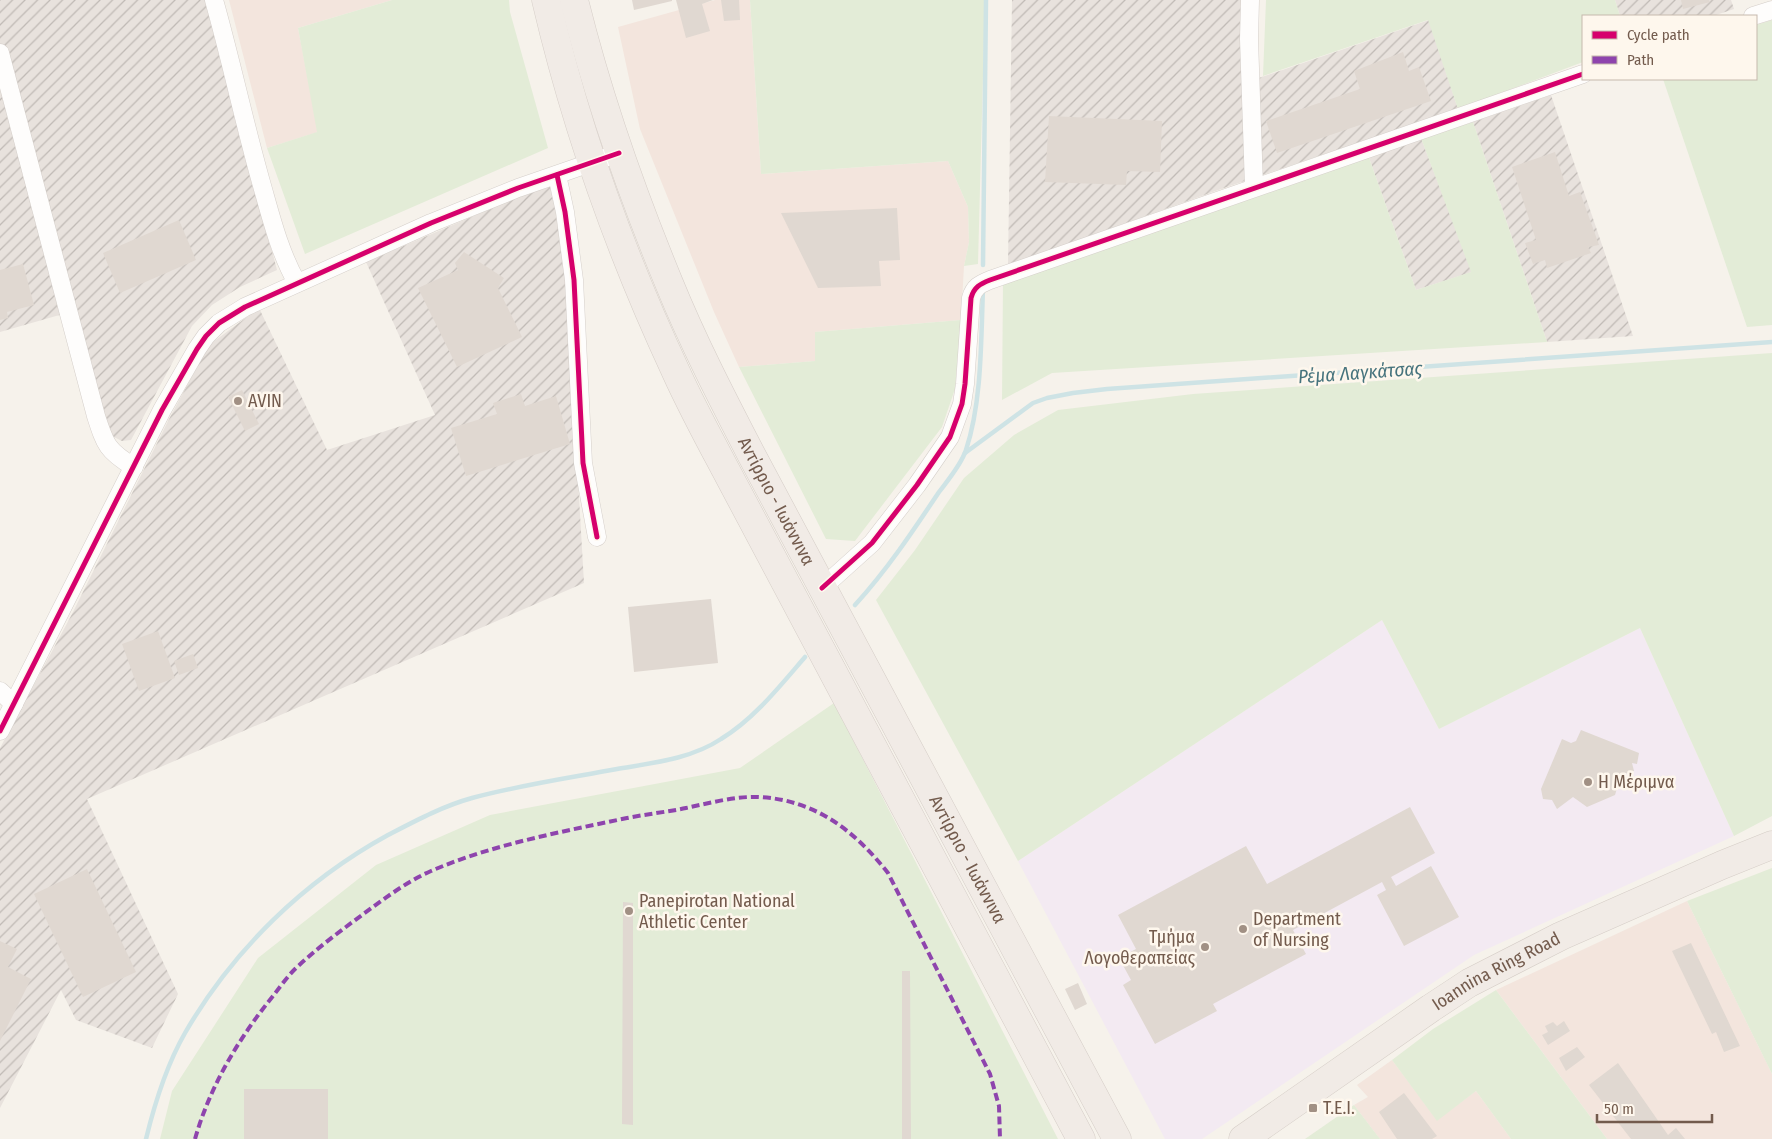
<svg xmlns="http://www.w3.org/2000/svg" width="1772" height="1139" viewBox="0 0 1772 1139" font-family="'Fira Sans Condensed',sans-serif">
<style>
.commercial{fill:#f3e5dd}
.industrial{fill:url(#industrial-furrows)}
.education{fill:#f3eaf2}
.green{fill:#e3ecd7}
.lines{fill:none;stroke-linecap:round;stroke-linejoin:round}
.stream{stroke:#cee3e5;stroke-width:4.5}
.building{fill:#e0d8d1}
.minor-casing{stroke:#d5cfca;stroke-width:19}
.trunk-casing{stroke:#d5cdc7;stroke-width:29}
.minor{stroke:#fefdfc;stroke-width:18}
.trunk{stroke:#f1ebe6;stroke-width:28}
.quiet{stroke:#8e44ad;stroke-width:4;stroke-dasharray:8 4;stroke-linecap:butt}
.cycleway-casing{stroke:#fef7ed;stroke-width:8}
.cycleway{stroke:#d6006c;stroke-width:5}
.poi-dot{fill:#a19084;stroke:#fef7ed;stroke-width:2}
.labels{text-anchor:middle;stroke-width:5;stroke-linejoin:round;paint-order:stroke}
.poi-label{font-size:18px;fill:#735b4d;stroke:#fef7ed;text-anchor:start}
.street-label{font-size:18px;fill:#735b4d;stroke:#fef7ed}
.water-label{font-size:19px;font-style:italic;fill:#46737d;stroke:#fef7ed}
</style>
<defs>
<pattern id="industrial-furrows" width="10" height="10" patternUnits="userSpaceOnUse" patternTransform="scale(1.25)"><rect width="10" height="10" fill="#e8e2dd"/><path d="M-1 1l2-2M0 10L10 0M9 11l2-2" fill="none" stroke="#c0bab5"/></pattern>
</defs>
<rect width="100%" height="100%" fill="#f6f2eb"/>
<g class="commercial">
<polygon points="229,0 392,0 298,28 318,132 267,148"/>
<polygon points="715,0 750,0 761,174 948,161 968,207 969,242 964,266 961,320 815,332 815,361 739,367 714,312 640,129 618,27"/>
<polygon points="1687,901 1772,1074 1772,1139 1607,1139 1496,990"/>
<polygon points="1392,1060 1437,1120 1476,1091 1511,1139 1380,1139 1354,1105 1368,1097 1357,1085"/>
</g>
<g class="industrial">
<polygon points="0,0 207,0 277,270 240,287 212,305 192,326 131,440 122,441 112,436 107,425 77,310 0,332"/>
<polygon points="1012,0 1242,0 1241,84 1429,20 1458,109 1224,188 1008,265"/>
<polygon points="1615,0 1731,0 1734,9 1713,16 1620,16"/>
<polygon points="1551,95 1633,336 1547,342 1473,122"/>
<polygon points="1421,138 1472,272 1416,290 1368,155"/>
<polygon points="553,182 564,238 584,583 87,799 178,994 152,1048 76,1020 61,990 0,1108 0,748 72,614 169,419 209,345 259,308 327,450 435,415 366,262"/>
</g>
<polygon class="education" points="1382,620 1439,729 1640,628 1734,836 1474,955 1202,1139 1165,1139 1018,861"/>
<g class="green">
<polygon points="392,0 509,0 510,12 548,148 305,254 267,148 317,132 298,28"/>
<polygon points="750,0 985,0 978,264 964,266 969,242 968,207 948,161 761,174"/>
<polygon points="1266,0 1615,0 1620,16 1583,16 1583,62 1458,109 1428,20 1263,76"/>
<polygon points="1772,20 1772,325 1747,327 1663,79 1756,79 1756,25"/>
<polygon points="1473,122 1547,342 1052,373 1002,400 1003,281 1368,155 1416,290 1471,272 1421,138"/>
<polygon points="961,320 955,389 942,427 855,541 826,539 739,367 815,361 815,332"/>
<polygon points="1772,353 1772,816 1734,836 1640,628 1439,729 1382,620 1018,861 876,600 915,550 964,478 1014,435 1058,410 1193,394"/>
<polygon points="834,703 1058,1139 160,1139 172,1091 258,958 376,865 490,815 740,768"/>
<polygon points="1772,868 1772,1074 1687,901"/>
<polygon points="1496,990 1607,1139 1511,1139 1476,1091 1437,1121 1392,1060 1433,1029"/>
<polygon points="1354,1105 1380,1139 1305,1139"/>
</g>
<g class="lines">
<g class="stream">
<polyline points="983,265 986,0"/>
<polyline points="965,453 1033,403 1047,398 1073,393 1107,389 1772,342"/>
<path d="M855,605C887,570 913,531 939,492C948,480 961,465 966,450C982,402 981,340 983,288"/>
<path d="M146,1139C155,1102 166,1066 185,1033C233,950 304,881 388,835C415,821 443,806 472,798C520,785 569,778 617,769C652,763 691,759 721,739C754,719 780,686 805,657"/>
</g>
</g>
<g class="building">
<polygon points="632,0 672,0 672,1 634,10"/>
<polygon points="676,0 713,0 702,4 710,31 686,38"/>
<polygon points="721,0 739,0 740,20 724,21"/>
<polygon points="1681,0 1709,0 1710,2 1683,9"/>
<polygon points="1403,52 1409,71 1419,67 1431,101 1277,153 1266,121 1360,89 1354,71"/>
<polygon points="1049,116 1162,121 1160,172 1127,171 1126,185 1045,182"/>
<polygon points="1555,152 1569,196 1580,192 1599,245 1588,247 1591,253 1547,268 1545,260 1533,264 1525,243 1536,240 1512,167"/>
<polygon points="897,208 900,260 879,261 881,286 818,288 781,213"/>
<polygon points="179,220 196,260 120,293 103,253"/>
<polygon points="464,252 504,278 498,288 522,337 457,367 418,288 458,270 455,263"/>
<polygon points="23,264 34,305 7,312 8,318 0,320 0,270"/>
<polygon points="242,390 259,424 245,431 228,397"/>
<polygon points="521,394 525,406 556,396 570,444 466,476 451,428 497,414 493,403"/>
<polygon points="711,599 718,663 634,672 628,607"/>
<polygon points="158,631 175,678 139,691 122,644"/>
<polygon points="193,654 198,668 179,675 174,661"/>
<polygon points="1581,730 1639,753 1637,764 1632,763 1634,771 1621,775 1615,795 1587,807 1573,797 1557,809 1552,800 1543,799 1541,789 1562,739 1571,743 1576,741"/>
<polygon points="1410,807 1435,853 1391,877 1396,886 1431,866 1459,917 1404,946 1377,895 1386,890 1382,882 1293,930 1306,954 1213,1004 1217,1011 1155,1044 1123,985 1131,980 1119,958 1136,949 1118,915 1246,846 1267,884"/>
<polygon points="87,869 136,972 83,997 34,894"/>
<polygon points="623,902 633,903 633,1125 622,1124"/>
<polygon points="0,941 17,949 8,967 31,979 0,1041"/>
<polygon points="1691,943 1740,1046 1724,1052 1716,1032 1712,1034 1672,951"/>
<polygon points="902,971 910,971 911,1139 902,1139"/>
<polygon points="1078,983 1087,1004 1075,1010 1065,989"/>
<polygon points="1564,1021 1570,1031 1548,1045 1542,1035 1548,1032 1545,1026 1553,1022 1557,1026"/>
<polygon points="1577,1047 1585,1057 1566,1071 1559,1058"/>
<polygon points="1618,1063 1668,1135 1676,1128 1685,1139 1631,1139 1589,1085"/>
<rect x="244" y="1089" width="84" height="50"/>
<polygon points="1404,1093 1437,1136 1432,1139 1397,1139 1379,1112"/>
</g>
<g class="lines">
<defs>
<g id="minor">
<path d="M214,0C231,60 244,122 261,182C271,217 279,251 297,283"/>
<polyline points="1250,0 1249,39 1254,187"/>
<polyline points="1753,16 1772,10"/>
<path d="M0,53L96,416C105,444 107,451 134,467"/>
<polyline points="557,175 565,212 574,280 583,463 597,537"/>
<path d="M822,588L872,543L917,485L950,437L962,404L965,384L971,298C974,287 980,284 990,280L1583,74"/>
<polyline points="0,691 14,704"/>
<polyline points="0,731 162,410 197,349 206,336 219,323 245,307 431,223 518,188 619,153"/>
</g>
<g id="trunk">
<path d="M546,0C576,128 620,252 676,372C690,403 706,433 722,463L1081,1139"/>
<path id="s1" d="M574,0C598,97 631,191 669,283C693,342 722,398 751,454L1117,1139"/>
<path id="s2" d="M1243,1139L1431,1008L1469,983L1561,936L1722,865L1772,845"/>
</g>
</defs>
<use href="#minor" class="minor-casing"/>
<use href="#trunk" class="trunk-casing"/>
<use href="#minor" class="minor"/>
<use href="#trunk" class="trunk"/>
<path class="quiet" d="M195,1139C210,1086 239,1038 273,996C280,987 287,977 295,969C316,949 339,932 362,915C384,899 406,882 431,871C494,844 561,832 627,818C647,814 667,812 686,808C710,803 735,796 759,797C815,800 854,830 888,873L990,1074L999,1106L1000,1139"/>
<defs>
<g id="cycleway">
<polyline points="557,175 565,212 574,280 583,463 597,537"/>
<path d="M822,588L872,543L917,485L950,437L962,404L965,384L971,298C974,287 980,284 990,280L1583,74"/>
<polyline points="0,731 162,410 197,349 206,336 219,323 245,307 431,223 518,188 619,153"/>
</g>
</defs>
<use href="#cycleway" class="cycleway-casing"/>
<use href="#cycleway" class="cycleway"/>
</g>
<g class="poi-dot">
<circle cx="238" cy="401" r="5"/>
<circle cx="1588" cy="782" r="5"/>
<circle cx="629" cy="911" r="5"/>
<circle cx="1243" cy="929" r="5"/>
<circle cx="1205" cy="947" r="5"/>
<rect x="1308" y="1103" width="10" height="10" rx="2.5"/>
</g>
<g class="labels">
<g class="poi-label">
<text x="248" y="407">AVIN</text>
<text x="1598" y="788">Η Μέριμνα</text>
<text x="639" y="907">Panepirotan National<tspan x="639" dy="21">Athletic Center</tspan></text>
<text x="1253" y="925">Department<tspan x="1253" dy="21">of Nursing</tspan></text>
<text x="1195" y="943" text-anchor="end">Τμήμα<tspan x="1195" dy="21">Λογοθεραπείας</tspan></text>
<text x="1323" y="1114">Τ.Ε.Ι.</text>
</g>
<g class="street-label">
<text dy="6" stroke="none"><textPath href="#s1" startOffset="542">Αντίρριο - Ιωάννινα</textPath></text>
<text dy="6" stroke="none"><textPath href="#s1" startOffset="948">Αντίρριο - Ιωάννινα</textPath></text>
<text dy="6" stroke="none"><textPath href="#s2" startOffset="304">Ioannina Ring Road</textPath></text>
</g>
<g class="water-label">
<text transform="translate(1360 372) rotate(-4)" y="7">Ρέμα Λαγκάτσας</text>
</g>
</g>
<rect x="1582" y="15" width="175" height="65" fill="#fef7ed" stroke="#c6b9ad"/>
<rect x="1592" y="31" width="25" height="8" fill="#d6006c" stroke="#c6b9ad"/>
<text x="1627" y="40" font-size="15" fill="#735b4d">Cycle path</text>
<rect x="1592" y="56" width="25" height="8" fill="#8e44ad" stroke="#c6b9ad"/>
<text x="1627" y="65" font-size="15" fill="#735b4d">Path</text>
<path d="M1597 1114v8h115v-8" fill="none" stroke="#735b4d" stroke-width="2.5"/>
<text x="1604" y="1114" font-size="15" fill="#735b4d" stroke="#fef7ed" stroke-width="4" paint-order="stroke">50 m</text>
</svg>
